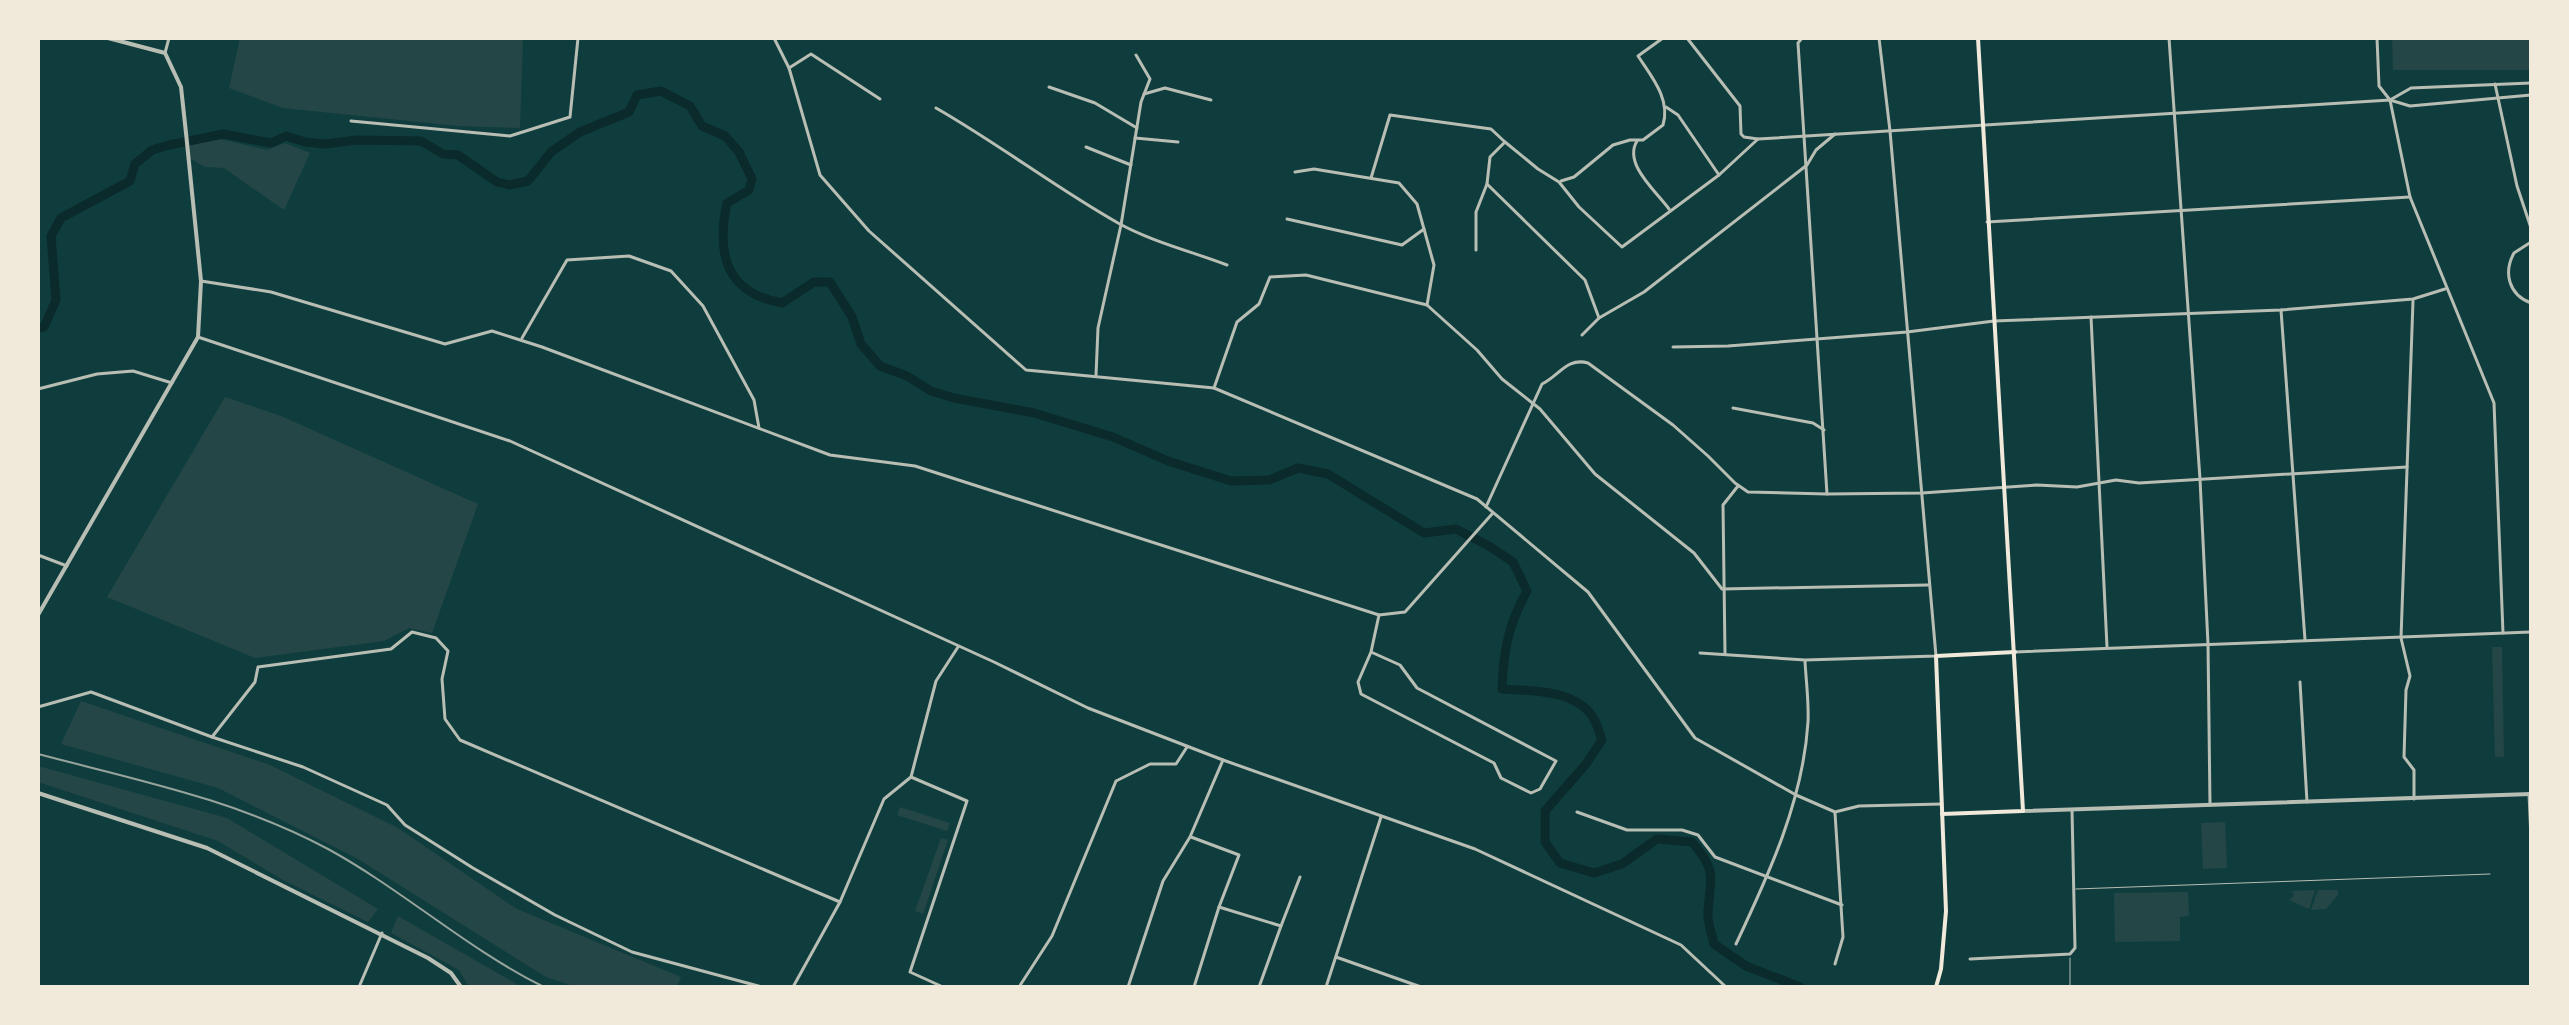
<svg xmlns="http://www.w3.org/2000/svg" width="2569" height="1025" viewBox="0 0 2569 1025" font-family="Raleway,sans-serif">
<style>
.green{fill:#244646}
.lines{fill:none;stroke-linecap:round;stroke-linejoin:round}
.river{stroke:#0a2a2b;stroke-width:9}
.service{stroke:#b8beb3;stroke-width:1}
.minor{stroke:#b8beb3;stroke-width:3}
.tertiary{stroke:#b8beb3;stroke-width:4}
.secondary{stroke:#f1e9da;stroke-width:4}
.rail{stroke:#97a49c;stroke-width:2}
</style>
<rect width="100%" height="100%" fill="#0f3d3e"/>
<g class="green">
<polygon points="240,38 523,38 520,128 457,126 283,108 229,88"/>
<polygon points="2392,38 2531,38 2531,70 2393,70"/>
<polygon points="220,139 267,150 285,143 310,153 284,210 224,168 205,167 191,159 188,145"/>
<polygon points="225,397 281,416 478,504 432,633 409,628 384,641 255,658 107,597"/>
<polygon points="2492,647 2502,647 2504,757 2495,757"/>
<polygon points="81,701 270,765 398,828 515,908 681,977 677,987 576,987 546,977 358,859 218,788 61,744"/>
<polygon points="38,766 227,818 378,909 368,922 283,880 218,841 38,782"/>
<polygon points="900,807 950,823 947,831 897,815"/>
<polygon points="2225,822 2227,868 2203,869 2201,823"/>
<polygon points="941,838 948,840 923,914 915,911"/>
<polygon points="2315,890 2309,909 2289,900 2294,896 2292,891"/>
<polygon points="2318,890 2338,890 2338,895 2326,909 2311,910"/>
<polygon points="2188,892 2189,916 2180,917 2180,941 2115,942 2114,893"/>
<polygon points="398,916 522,987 469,987 459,970 391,933"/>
</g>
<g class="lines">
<path class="river" d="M38,328L44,327L56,300L51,236L61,218L130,181L135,164L152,150L169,145L223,134L271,143L286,136L305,142L325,144L357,140L421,141L443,154L458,155L497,182L509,185L528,181L551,152L580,132L629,112L637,95L661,91L690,106L702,126L725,136L739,152L752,179L749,190L727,203C716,254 726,293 782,303L814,282H830L852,317L861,344L880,366L907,376L931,391L954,398L1034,413L1113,437L1168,461L1231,481L1269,480L1298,468L1328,474L1424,533L1456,529L1489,546L1513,562L1527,591C1509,623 1503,652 1502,689C1530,691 1574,689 1592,716C1597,722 1599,732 1602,740L1586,764L1545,811V842L1560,863L1594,873L1622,864L1657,839L1692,842C1718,872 1710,877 1708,912C1707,922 1712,934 1714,944L1746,966L1800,987"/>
<g class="service">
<polyline points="2076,889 2490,874"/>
<polyline points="2070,958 2070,987"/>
</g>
<g class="minor">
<polyline points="774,38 789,68 820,175 869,231 1026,370 1214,388 1477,499 1588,592 1695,738 1796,795 1835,812 1859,806 1942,804"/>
<polyline points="1687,38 1740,106 1741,134 1744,137 1758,139 2390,100 2410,106 2531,95"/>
<polyline points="1802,38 1798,43 1827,494"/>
<polyline points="2169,38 2200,479 2208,644 2210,805"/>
<polyline points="2377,38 2379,86 2390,100 2410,197 2494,403 2503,633"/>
<polyline points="165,53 169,38"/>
<polyline points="789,68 811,54 880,99"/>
<polyline points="2495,84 2517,186 2531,228"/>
<polyline points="1049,87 1095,103 1137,128"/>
<polyline points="1144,94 1165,88 1211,100"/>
<polyline points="2390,100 2411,88 2531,83"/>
<polyline points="1666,107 1678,115 1719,175 1758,139"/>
<path d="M936,108C999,144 1056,188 1118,223C1150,241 1193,252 1227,265"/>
<polyline points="351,121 510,136 570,117 578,38"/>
<polyline points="1135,138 1178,142"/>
<path d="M1637,141C1623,164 1656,191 1669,209"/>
<polyline points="1505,142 1538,169 1559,182 1579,207 1622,247 1719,175"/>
<polyline points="1086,147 1131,165"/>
<polyline points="1295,172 1314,169 1399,183 1417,204 1434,265 1427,305"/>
<polyline points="1371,178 1390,115 1491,129 1505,142 1490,157 1487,184 1476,212 1476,250"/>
<path d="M1561,181L1574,177L1613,145L1630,140H1643L1663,125C1671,99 1651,76 1638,56L1663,38"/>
<polyline points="1487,184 1585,280 1599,318"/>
<polyline points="1287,219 1402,245 1424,229"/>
<polyline points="1987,222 2410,197"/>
<path d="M2531,242L2514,253C2503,273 2509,295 2531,303"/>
<polyline points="201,281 271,292 445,344 492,331 542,347 830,455 915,466 1379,615 1405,612 1492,514"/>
<polyline points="2413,301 2401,638 2410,676 2406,690 2404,757 2414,770 2414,799"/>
<polyline points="2281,310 2305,640"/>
<polyline points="2091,317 2107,647"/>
<polyline points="1582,335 1599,318 1644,292 1807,165 1816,150 1835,134"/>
<polyline points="198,337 510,441 994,662 1088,708 1223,760 1475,849 1681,945 1726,987"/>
<polyline points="522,338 567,260 629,256 671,271 703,306 754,400 759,428"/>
<polyline points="1673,347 1728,346 1907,332 1994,321 2281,310 2413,299 2445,289"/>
<polyline points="1096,375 1098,328 1121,225 1141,102 1150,79 1136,55"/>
<polyline points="1214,388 1237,322 1259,304 1270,277 1306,275 1427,305 1477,350 1502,379 1540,409 1595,474 1694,553 1722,589 1928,585"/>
<polyline points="38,389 97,374 133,371 172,383"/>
<polyline points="1733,408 1813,423 1824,430"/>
<path d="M1486,507L1542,384C1559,376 1567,357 1588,363L1673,425L1708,456L1735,483L1748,492L1827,494L1922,493L2037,485L2077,487L2116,480L2139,483L2407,467"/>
<polyline points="38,555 67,566"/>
<polyline points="1371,652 1358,682 1361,694 1494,763 1501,778 1531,793 1540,789 1556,761 1417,688 1400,665 1371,652 1379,615"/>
<polyline points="2015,652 2531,632"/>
<polyline points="1700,653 1805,660 1936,656 1890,131 1879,38"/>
<polyline points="1725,653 1723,505 1738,486"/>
<polyline points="2300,682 2307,802"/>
<polyline points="38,707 91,692 212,737 255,682 258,667 391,649 412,632 436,638 448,651 442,679 445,719 460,740 840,902"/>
<polyline points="212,737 303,767 387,805 405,825 473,868 555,915 632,952 762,987"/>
<polyline points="2529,794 2531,838"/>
<polyline points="1577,812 1627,830 1682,830 1698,835 1715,857 1842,905"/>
<polyline points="1191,837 1239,855 1219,907 1281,926 1259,987"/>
<polyline points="1281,926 1300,877"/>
<path d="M1736,944C1769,874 1803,801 1808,722C1809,702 1806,681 1805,661"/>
<polyline points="1336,957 1421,987"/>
<polyline points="1970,959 2070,954 2075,948 2072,810"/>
<polyline points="1835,964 1843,937 1835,813"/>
<polyline points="359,987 382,933"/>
<polyline points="793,987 840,902 884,799 911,777"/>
<polyline points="943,987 910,972 967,801 911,777 936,681 958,647"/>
<polyline points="1019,987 1052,936 1116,781 1150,764 1176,764 1187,747"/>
<polyline points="1128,987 1163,881 1190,837 1223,760"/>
<polyline points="1194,987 1219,907"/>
<polyline points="1326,987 1381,817"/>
</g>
<g class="tertiary">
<polyline points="38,615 198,337 201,281 186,133 181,87 165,53 108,38"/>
<polyline points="38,793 207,848 428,958 451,973 461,987"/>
<polyline points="2023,811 2531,794"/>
</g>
<g class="secondary">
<polyline points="1942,814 2023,811 1978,38"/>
<polyline points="1936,987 1941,969 1946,911 1936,656 2015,652"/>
</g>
<path class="rail" d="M38,754C137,780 237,800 328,849C403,890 467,949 544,987"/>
</g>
<rect width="2569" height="1025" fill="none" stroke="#f1e9da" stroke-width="80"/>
</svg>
